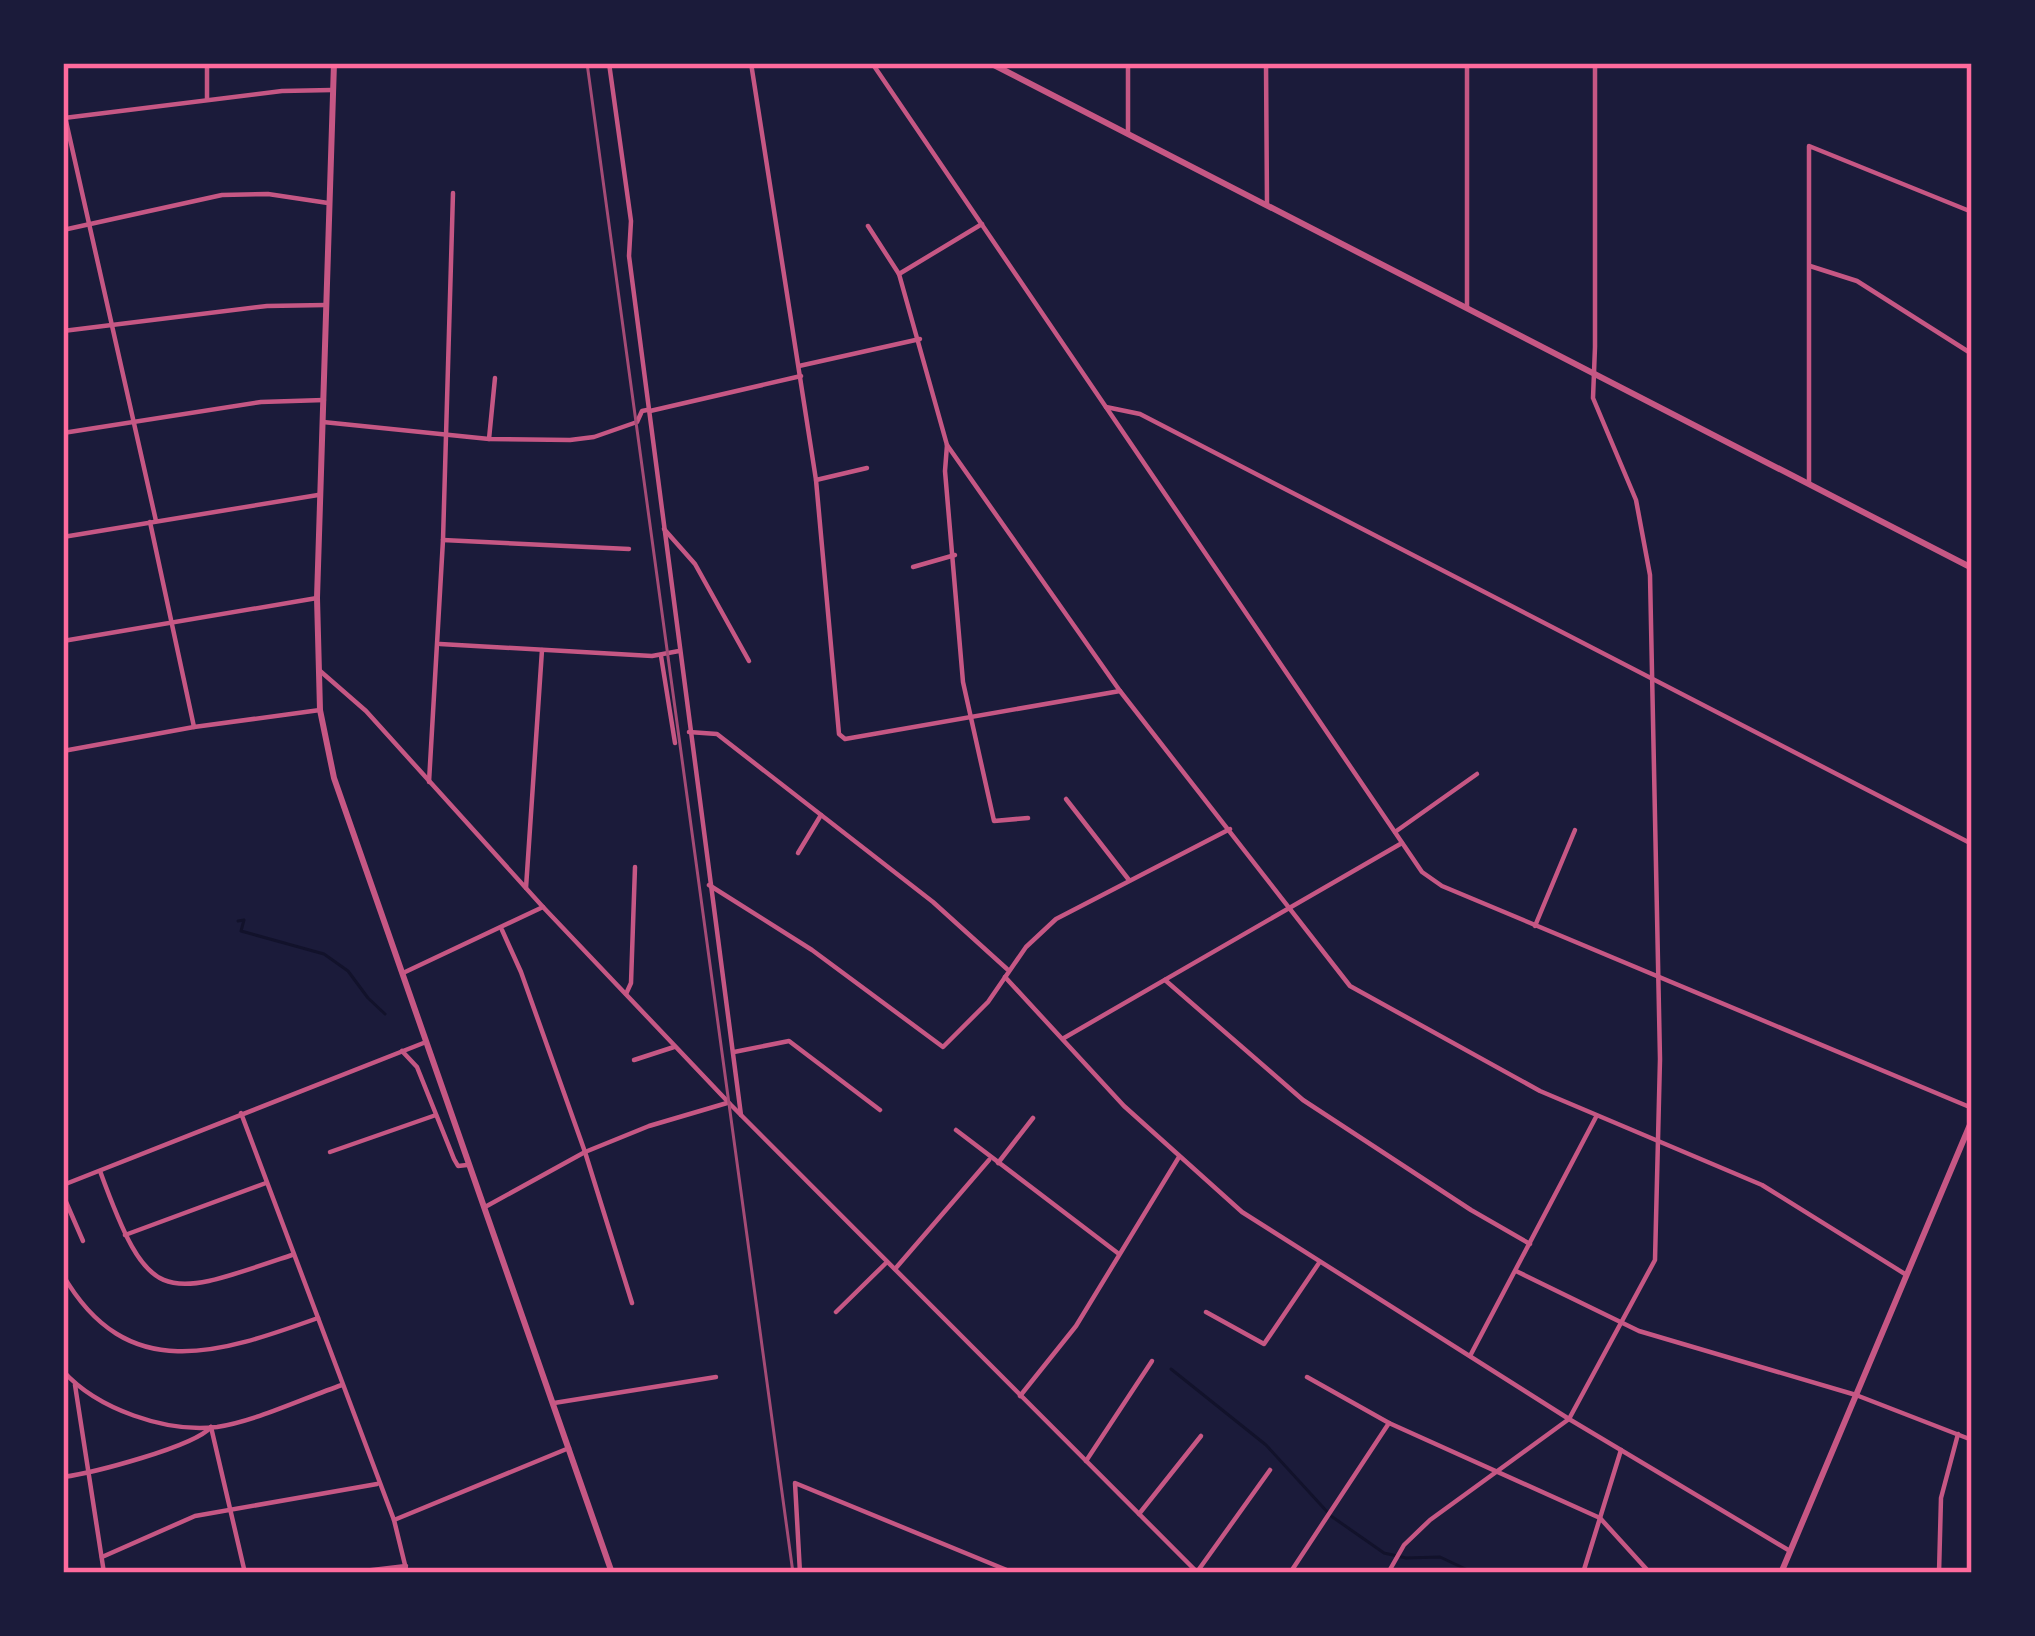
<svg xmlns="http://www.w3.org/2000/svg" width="2035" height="1636" viewBox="0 0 2035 1636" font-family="Spectral,serif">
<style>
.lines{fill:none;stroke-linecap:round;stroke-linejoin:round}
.stream{stroke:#12122b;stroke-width:3}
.minor{stroke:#c65784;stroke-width:4.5}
.tertiary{stroke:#c65784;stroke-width:6}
.rail{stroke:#a44b75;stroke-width:3}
.neatline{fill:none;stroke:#ff6b9d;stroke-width:4.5}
</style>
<rect width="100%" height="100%" fill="#1b1b3a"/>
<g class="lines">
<g class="stream">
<polyline points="238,921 244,920 241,931 324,954 348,971 368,998 385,1014"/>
<polyline points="1171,1369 1266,1445 1331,1516 1384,1553 1406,1558 1440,1557 1474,1573"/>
</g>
<g class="minor">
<polyline points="207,63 207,99"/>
<polyline points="609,63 631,221 629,256 741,1115"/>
<polyline points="751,63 816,480 839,734 845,739 1120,691"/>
<polyline points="872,63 1422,872 1442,886 1972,1108"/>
<polyline points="1128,63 1128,133"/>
<polyline points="1266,63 1267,205"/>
<polyline points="1467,63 1467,308"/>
<polyline points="63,108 156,521"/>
<polyline points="64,118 282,91 332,90"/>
<polyline points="868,226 899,274 947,445 945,471 963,682 994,821 1028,818"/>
<polyline points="63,230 222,195 268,194 328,203"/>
<polyline points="1810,266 1857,281 1972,354"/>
<polyline points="899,274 982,224"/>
<polyline points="63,331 267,306 326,305"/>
<polyline points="799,366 920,339"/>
<polyline points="1106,407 1140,414 1972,844"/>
<polyline points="650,411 801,376"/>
<polyline points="323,422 489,439 570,440 594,437 637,422 642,411 647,410"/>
<polyline points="63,433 261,402 324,400"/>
<polyline points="489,439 495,378"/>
<polyline points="947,445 1120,691 1350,986 1540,1091 1762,1185 1905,1274"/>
<polyline points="816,480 867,468"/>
<polyline points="1809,484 1809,146 1972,212"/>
<polyline points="150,522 194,727"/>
<polyline points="664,529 695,564 749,661"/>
<polyline points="63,537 318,495"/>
<polyline points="443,540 629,549"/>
<polyline points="913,567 955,555"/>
<polyline points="63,641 317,598"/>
<polyline points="440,644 652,656 679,651"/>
<polyline points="661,656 675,743"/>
<polyline points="319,670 366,711 543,907 731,1105 1198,1573"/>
<polyline points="689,732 717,734 933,902 1007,969"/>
<polyline points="63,751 194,727 320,710"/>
<polyline points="429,782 443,540 453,193"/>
<polyline points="1066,799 1129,880"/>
<polyline points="1395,832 1477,774"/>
<polyline points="798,853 821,815"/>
<polyline points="709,885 812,950 943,1047 988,1002 1026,947 1056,919 1230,829"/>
<polyline points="526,888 542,650"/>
<polyline points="1535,926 1575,830"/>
<polyline points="502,930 521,972 585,1152 632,1303"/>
<polyline points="403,973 543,907"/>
<polyline points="1005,977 1124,1106 1242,1212 1569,1419 1790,1551"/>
<polyline points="1165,980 1303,1100 1471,1210 1530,1244"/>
<polyline points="626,994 631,983 635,867"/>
<polyline points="1064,1038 1402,843"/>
<polyline points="402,1051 417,1067 454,1159 458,1166 467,1165"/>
<polyline points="734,1052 789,1041 880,1110"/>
<polyline points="634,1060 674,1047"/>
<polyline points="241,1113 394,1520 407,1573"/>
<polyline points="956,1130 1119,1254"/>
<polyline points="330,1152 436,1115"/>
<polyline points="998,1163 1033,1118"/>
<path d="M100,1171C150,1308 162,1299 292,1255"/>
<polyline points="63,1185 426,1042"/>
<polyline points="63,1195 83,1241"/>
<polyline points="485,1207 585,1152 649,1126 727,1103"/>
<polyline points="125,1235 266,1183"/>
<polyline points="895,1269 989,1160"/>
<polyline points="1516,1271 1639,1331 1856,1395 1972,1440"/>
<path d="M63,1275C127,1386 220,1353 318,1318"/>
<polyline points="836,1312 887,1262"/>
<polyline points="1206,1312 1264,1344 1319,1263"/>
<polyline points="1470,1356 1596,1117"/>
<path d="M63,1371C97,1409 166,1433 217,1427C256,1421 304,1398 342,1385"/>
<polyline points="1307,1377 1389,1423 1600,1518 1650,1573"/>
<polyline points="75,1385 104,1573"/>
<polyline points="1020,1396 1076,1326 1179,1157"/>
<polyline points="554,1403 716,1377"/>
<polyline points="211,1427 245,1573"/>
<polyline points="1086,1461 1152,1361"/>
<path d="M63,1477C92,1473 194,1447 211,1427"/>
<polyline points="1139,1514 1201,1436"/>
<polyline points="394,1520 569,1448"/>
<polyline points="102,1557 195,1516 377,1484"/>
<polyline points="1197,1572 1270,1470"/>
<polyline points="347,1573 406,1566"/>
<polyline points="800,1573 795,1483 1014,1573"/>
<polyline points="1290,1573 1389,1423"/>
<polyline points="1388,1573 1404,1545 1430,1520 1569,1419 1655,1260 1660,1059 1650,575 1636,500 1593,398 1595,347 1595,63"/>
<polyline points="1583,1573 1621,1450"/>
<polyline points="1939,1573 1941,1498 1958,1434"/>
</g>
<g class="tertiary">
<polyline points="334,63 317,598 320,710 334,778 612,1573"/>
<polyline points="990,63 1972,568"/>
<polyline points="1781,1573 1972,1120"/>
</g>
<polyline class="rail" points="587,63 793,1573"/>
</g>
<rect width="2035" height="1636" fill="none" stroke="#1b1b3a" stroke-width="132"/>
<rect x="66" y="66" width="1903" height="1504" class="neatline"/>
</svg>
